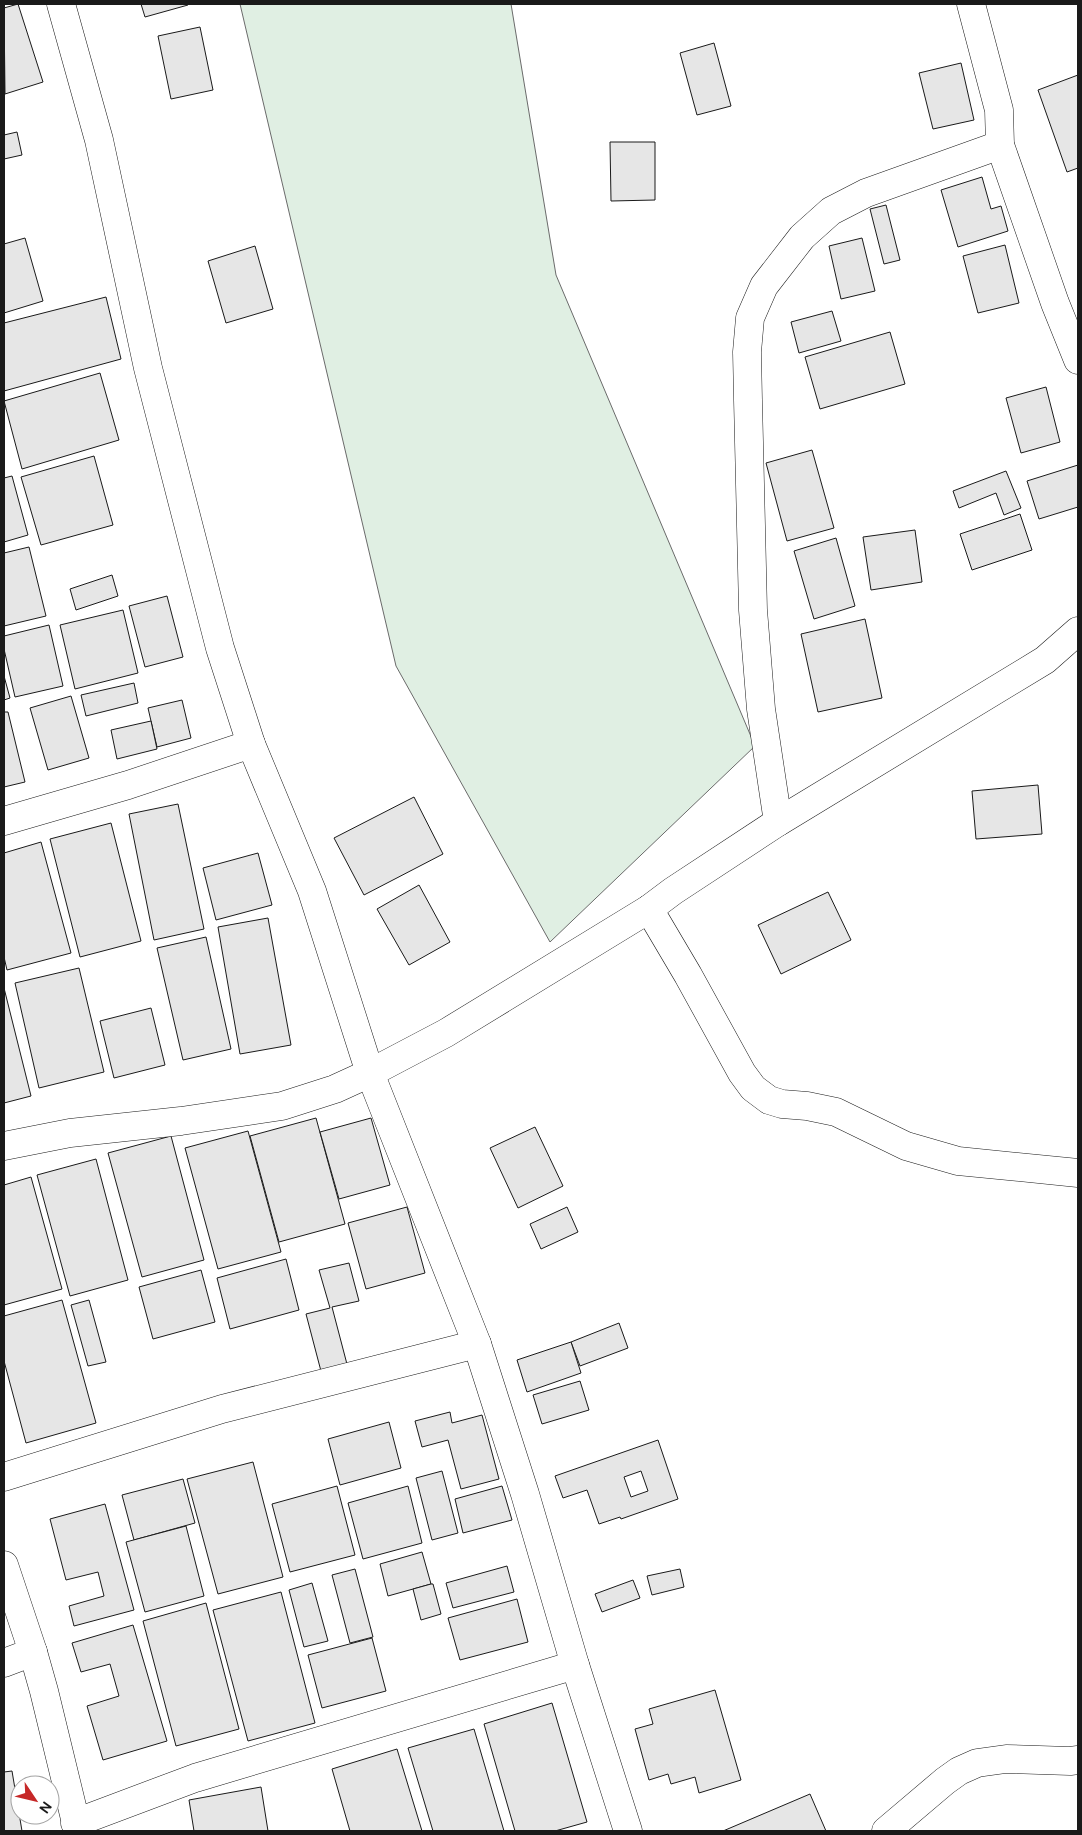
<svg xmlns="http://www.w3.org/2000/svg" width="1082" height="1835" viewBox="0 0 1082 1835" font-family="'DM Sans',sans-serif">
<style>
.green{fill:#e0efe3;stroke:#6a6a6a}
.building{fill:#e6e6e6;stroke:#1a1a1a;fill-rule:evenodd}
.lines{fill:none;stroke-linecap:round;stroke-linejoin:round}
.minor-casing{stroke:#1a1a1a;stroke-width:29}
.minor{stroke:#fff;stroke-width:28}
</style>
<rect width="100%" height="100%" fill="#fff"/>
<polygon class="green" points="240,4 511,4 556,275 755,746 550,942 396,666"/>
<g class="building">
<polygon points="18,4 43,82 5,94 4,8"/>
<polygon points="141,4 188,4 188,5 145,17"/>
<polygon points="200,27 213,90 171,99 158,36"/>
<polygon points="714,43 731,106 697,115 680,53"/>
<polygon points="961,63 974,120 933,129 919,73"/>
<polygon points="1078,75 1078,168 1067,172 1038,90"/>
<polygon points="17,132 22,155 4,159 4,135"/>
<polygon points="610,142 655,142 655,200 611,201"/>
<polygon points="982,177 991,209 1001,206 1008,231 958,247 941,190"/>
<polygon points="886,205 900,260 884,264 870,209"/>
<polygon points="25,238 43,301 4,313 4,244"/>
<polygon points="862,238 875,291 841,299 829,246"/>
<polygon points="1005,245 1019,303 978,313 963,256"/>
<polygon points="255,246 273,309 226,323 208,261"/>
<polygon points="106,297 121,359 4,391 4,323"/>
<polygon points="832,311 841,341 799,353 791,322"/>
<polygon points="890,332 905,384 820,409 805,357"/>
<polygon points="100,373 119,440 22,469 4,401"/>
<polygon points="1046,387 1060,442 1021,453 1006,398"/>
<polygon points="812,450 834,528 787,541 766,463"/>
<polygon points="94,456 113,525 41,545 21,477"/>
<polygon points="1078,465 1078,507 1039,519 1027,481"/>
<polygon points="1006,471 1021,508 1004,515 996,493 959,508 953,491"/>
<polygon points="12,476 28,535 4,542 4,478"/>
<polygon points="1020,514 1032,550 972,570 960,534"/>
<polygon points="915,530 922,582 871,590 863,537"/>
<polygon points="836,538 855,606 814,619 794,551"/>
<polygon points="29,547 46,616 4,626 4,553"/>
<polygon points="112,575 118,596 76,610 70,589"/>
<polygon points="167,596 183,657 145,667 129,606"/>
<polygon points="123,610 138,673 75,689 60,625"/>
<polygon points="865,619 882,698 818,712 801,634"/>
<polygon points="49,625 63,686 15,697 4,649 4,636"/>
<polygon points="4,676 10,698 4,700"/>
<polygon points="134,683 138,703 86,716 81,695"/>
<polygon points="71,696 89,758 48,770 30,708"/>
<polygon points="182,700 191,738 157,747 148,708"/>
<polygon points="4,712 8,712 25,782 4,787"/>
<polygon points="151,721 157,749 117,759 111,730"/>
<polygon points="1038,785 1042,834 976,839 972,791"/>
<polygon points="414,797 443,854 364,895 334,838"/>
<polygon points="178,804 204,929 154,940 129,814"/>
<polygon points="111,823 141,941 80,957 50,839"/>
<polygon points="41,842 71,953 7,970 4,957 4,853"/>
<polygon points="258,853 272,905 216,920 203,868"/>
<polygon points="419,885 450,942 409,965 377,909"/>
<polygon points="828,892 851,940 781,974 758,925"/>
<polygon points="268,918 291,1045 240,1054 218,927"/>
<polygon points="206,937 231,1049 183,1060 157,948"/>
<polygon points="79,968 104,1072 39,1088 15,983"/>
<polygon points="4,988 31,1096 4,1103"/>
<polygon points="151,1008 165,1065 114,1078 100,1021"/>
<polygon points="316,1118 345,1224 279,1242 250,1136"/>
<polygon points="371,1118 390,1185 339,1199 320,1132"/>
<polygon points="535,1127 563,1186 518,1208 490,1148"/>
<polygon points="248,1131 281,1252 218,1269 185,1148"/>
<polygon points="171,1136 204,1260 142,1277 108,1153"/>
<polygon points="96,1159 128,1280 70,1296 37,1175"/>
<polygon points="31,1177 62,1289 4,1305 4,1185"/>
<polygon points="407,1207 425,1273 366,1289 348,1223"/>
<polygon points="567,1207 578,1232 541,1249 530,1224"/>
<polygon points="286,1259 299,1310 230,1329 217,1278"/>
<polygon points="349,1263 359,1301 332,1307 348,1368 322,1375 306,1314 330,1308 319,1270"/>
<polygon points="201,1270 215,1322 153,1339 139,1287"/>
<polygon points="62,1300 96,1423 26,1443 4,1361 4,1316"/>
<polygon points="89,1300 106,1362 88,1366 71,1305"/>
<polygon points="619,1323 628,1348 580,1366 571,1342"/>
<polygon points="571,1342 581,1373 527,1392 517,1360"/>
<polygon points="580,1381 589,1410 542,1424 533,1395"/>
<polygon points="450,1412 452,1423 482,1415 499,1479 461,1489 448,1440 422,1447 415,1421"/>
<polygon points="389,1422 401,1468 340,1485 328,1439"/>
<path d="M658,1440L678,1499L621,1519L620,1517L599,1524L587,1490L563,1498L555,1476ZM641,1471L648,1491L631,1497L624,1477Z"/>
<polygon points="253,1462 283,1577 218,1594 187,1479"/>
<polygon points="442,1471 458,1533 432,1540 416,1478"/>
<polygon points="183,1479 195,1523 134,1540 122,1495"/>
<polygon points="337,1486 355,1555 290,1572 272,1504"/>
<polygon points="408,1486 422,1543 363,1559 348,1503"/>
<polygon points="502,1486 512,1520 463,1533 455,1499"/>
<polygon points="105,1504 134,1610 74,1626 69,1606 104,1596 98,1572 66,1580 50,1519"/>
<polygon points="186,1526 204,1596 145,1612 126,1542"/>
<polygon points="422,1552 431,1584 388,1596 380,1564"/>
<polygon points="507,1566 514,1592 453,1608 446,1583"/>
<polygon points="355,1569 373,1637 350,1643 332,1575"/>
<polygon points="680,1569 684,1587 652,1595 647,1576"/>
<polygon points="633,1580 640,1598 602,1612 595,1594"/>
<polygon points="312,1583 328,1641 304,1647 289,1590"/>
<polygon points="431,1584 433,1584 441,1614 421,1620 413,1589"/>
<polygon points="281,1592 315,1723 248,1741 213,1610"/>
<polygon points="517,1599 528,1642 460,1660 448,1618"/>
<polygon points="206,1603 239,1729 176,1746 143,1621"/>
<polygon points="133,1625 167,1741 103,1760 87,1706 119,1696 110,1664 81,1672 72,1643"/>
<polygon points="372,1638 386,1691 322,1708 308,1655"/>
<polygon points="715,1690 741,1780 699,1793 695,1777 671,1784 668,1774 649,1780 635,1729 653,1724 649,1709"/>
<polygon points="552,1703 587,1822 555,1831 515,1831 484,1724"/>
<polygon points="474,1729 504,1831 433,1831 408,1748"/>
<polygon points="397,1749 422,1831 350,1831 332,1769"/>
<polygon points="12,1771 22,1831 4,1831 4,1772"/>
<polygon points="261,1787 268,1831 194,1831 189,1800"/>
<polygon points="810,1794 826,1831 723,1831"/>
</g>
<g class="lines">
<defs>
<g id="minor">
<polyline points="61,4 99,140 148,368 220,648 251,744 312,891 370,1073 477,1344 525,1494 575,1665 628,1831"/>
<polyline points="971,4 999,110 1000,145 1055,303 1078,360"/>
<polyline points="4,821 128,785 251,744"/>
<polyline points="778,822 761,709 753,610 748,400 747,352 750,318 764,286 802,237 831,211 866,193 1000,145"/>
<polyline points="649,909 688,975 742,1073 753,1088 769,1100 782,1104 807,1106 836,1112 906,1146 958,1161 1078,1173"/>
<polyline points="4,1146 70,1133 181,1121 282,1106 335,1089 370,1073 446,1033 649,909 673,891 778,822 1045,660 1078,631"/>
<polyline points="4,1477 222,1409 477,1344"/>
<polyline points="4,1565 33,1652 44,1691 78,1831"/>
<polyline points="4,1663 33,1652"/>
<polyline points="75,1823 195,1778 575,1665"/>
<polyline points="886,1831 945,1781 959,1771 977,1763 1006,1759 1070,1761 1078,1760"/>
</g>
</defs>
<use href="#minor" class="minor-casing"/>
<use href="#minor" class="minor"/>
</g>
<rect width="1082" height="1835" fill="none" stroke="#1a1a1a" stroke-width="10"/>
<g transform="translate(35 1800) rotate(125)"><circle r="24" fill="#ffffff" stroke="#a3a3a3"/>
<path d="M0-4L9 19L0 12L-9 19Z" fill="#c62828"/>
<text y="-8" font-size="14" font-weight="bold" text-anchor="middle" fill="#1a1a1a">N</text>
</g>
</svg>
